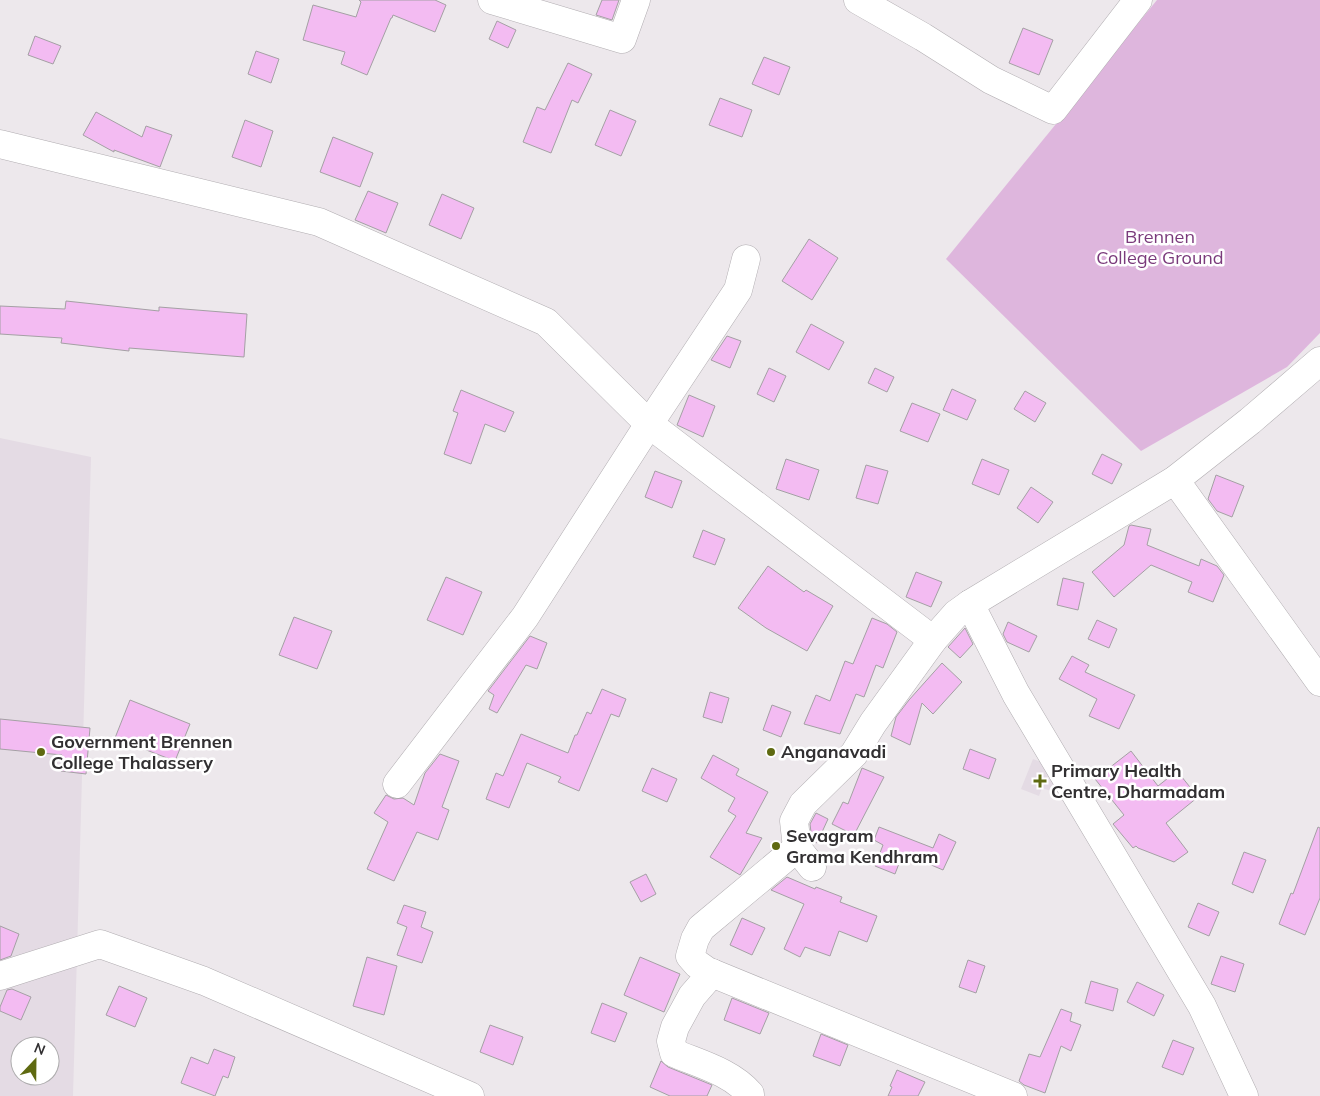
<svg xmlns="http://www.w3.org/2000/svg" width="1320" height="1096" viewBox="0 0 1320 1096" font-family="Mulish,sans-serif">
<style>
.built{fill:#e4dbe4;fill-rule:evenodd}
.green{fill:#deb6dd}
.building{fill:#f3bbf2;stroke:#a4a0a4}
.lines{fill:none;stroke-linecap:round;stroke-linejoin:round}
.minor-casing{stroke:#b1adb1;stroke-width:29}
.minor{stroke:#fff;stroke-width:28}
.poi-dot{fill:#5f6a11;stroke:#fff;stroke-width:2}
.labels{text-anchor:middle;stroke-width:5;stroke-linejoin:round;paint-order:stroke}
.park-label{font-size:18px;fill:#7a3a7b;stroke:#fff}
.poi-label{font-size:18px;font-weight:bold;fill:#323032;stroke:#fff;text-anchor:start}
</style>
<rect width="100%" height="100%" fill="#ede8ec"/>
<g class="built">
<path d="M0,438L91,457L73,1096H0ZM20,1046H50V1076H20Z"/>
<polygon points="1033,759 1049,765 1058,775 1051,791 1042,788 1039,796 1021,789"/>
</g>
<polygon class="green" points="1157,0 1320,0 1320,333 1287,367 1141,451 946,259"/>
<g class="building">
<polygon points="359,0 435,0 446,5 435,32 393,15 392,18 391,18 367,75 341,64 345,52 303,40 313,5 356,17 361,2"/>
<polygon points="602,0 619,0 612,20 596,15"/>
<polygon points="497,21 516,30 508,48 489,39"/>
<polygon points="1023,28 1053,40 1039,75 1009,63"/>
<polygon points="35,36 61,46 53,64 28,55"/>
<polygon points="256,51 279,59 271,83 248,74"/>
<polygon points="764,57 790,67 779,95 752,84"/>
<polygon points="568,63 592,74 578,103 572,100 551,153 523,142 537,107 545,110"/>
<polygon points="720,98 752,110 742,137 709,125"/>
<polygon points="610,110 636,121 621,156 595,145"/>
<polygon points="96,112 142,137 146,126 172,135 160,167 114,150 114,152 83,135"/>
<polygon points="245,120 273,131 261,167 232,157"/>
<polygon points="333,137 373,153 360,187 320,172"/>
<polygon points="368,191 398,203 386,233 355,220"/>
<polygon points="442,194 474,208 461,239 429,225"/>
<polygon points="809,239 838,258 812,300 782,281"/>
<polygon points="66,301 159,311 159,307 247,314 244,357 129,348 129,351 61,343 62,338 0,334 0,306 65,309"/>
<polygon points="811,324 844,342 829,370 796,352"/>
<polygon points="727,336 741,341 730,368 711,360"/>
<polygon points="769,368 786,376 774,402 757,394"/>
<polygon points="875,368 894,377 887,392 868,383"/>
<polygon points="952,389 976,400 967,420 943,410"/>
<polygon points="461,390 514,412 505,432 485,424 471,464 444,454 458,413 453,411"/>
<polygon points="1025,391 1046,403 1035,422 1014,409"/>
<polygon points="689,395 715,406 703,437 677,425"/>
<polygon points="912,403 940,414 928,442 900,431"/>
<polygon points="1102,454 1122,464 1112,484 1092,474"/>
<polygon points="786,459 819,470 809,500 776,489"/>
<polygon points="982,459 1009,470 999,495 972,484"/>
<polygon points="866,465 888,471 878,504 856,498"/>
<polygon points="655,471 682,481 672,508 645,497"/>
<polygon points="1216,475 1244,486 1232,517 1217,511 1208,499"/>
<polygon points="1031,487 1053,502 1038,523 1017,508"/>
<polygon points="1131,525 1151,529 1147,545 1199,566 1201,559 1217,566 1224,575 1213,602 1188,592 1192,582 1151,565 1114,597 1092,572 1124,545 1129,526"/>
<polygon points="703,530 725,539 715,565 693,557"/>
<polygon points="768,566 804,592 806,590 833,606 807,651 766,628 738,608"/>
<polygon points="916,572 942,582 931,607 906,597"/>
<polygon points="446,577 482,592 463,635 427,620"/>
<polygon points="1063,578 1084,583 1078,610 1057,605"/>
<polygon points="294,617 332,631 317,669 279,655"/>
<polygon points="872,618 887,624 897,632 883,668 876,665 864,697 856,694 840,734 804,724 816,695 830,701 845,661 853,664"/>
<polygon points="1097,620 1117,629 1109,648 1088,639"/>
<polygon points="1008,622 1037,636 1029,652 1007,642 1003,634"/>
<polygon points="965,628 973,644 960,658 948,647"/>
<polygon points="530,636 547,643 537,669 526,665 497,713 489,709 494,695 488,691"/>
<polygon points="1072,656 1089,665 1085,672 1135,695 1119,729 1089,716 1097,699 1059,679"/>
<polygon points="942,663 962,682 933,714 922,703 910,745 891,736 896,717 909,700"/>
<polygon points="602,689 626,699 619,717 611,714 579,791 558,782 561,777 527,763 509,808 486,799 496,773 503,776 521,734 568,753 575,735 577,735 587,712 591,714"/>
<polygon points="710,692 729,698 722,723 703,717"/>
<polygon points="130,700 190,724 175,761 115,738"/>
<polygon points="772,705 791,712 781,737 763,730"/>
<polygon points="0,719 90,728 86,774 61,771 62,755 0,749"/>
<polygon points="970,749 996,759 989,779 963,769"/>
<polygon points="1131,751 1158,786 1177,771 1198,797 1166,823 1188,852 1174,862 1138,848 1136,846 1133,848 1113,824 1124,815 1095,779"/>
<polygon points="440,754 459,761 442,807 449,810 438,840 417,832 394,881 367,869 388,822 374,813 386,795 394,799 403,798 414,805 425,773"/>
<polygon points="713,755 739,769 736,775 768,792 746,833 762,838 740,875 710,857 736,816 728,811 735,798 701,778"/>
<polygon points="652,768 677,779 667,802 642,791"/>
<polygon points="862,768 884,777 854,835 832,824 843,802 848,804"/>
<polygon points="816,813 828,819 817,843 812,840 810,824"/>
<polygon points="879,827 933,848 939,834 956,842 943,870 903,853 895,874 875,866 883,845 874,840"/>
<polygon points="1318,827 1320,828 1320,898 1305,935 1279,924 1291,893 1293,894"/>
<polygon points="1244,852 1266,860 1253,893 1232,884"/>
<polygon points="646,874 656,894 641,902 630,882"/>
<polygon points="787,877 815,889 816,887 842,897 840,902 877,916 867,942 839,931 830,956 805,947 800,957 784,949 804,904 771,890"/>
<polygon points="1198,903 1219,912 1209,936 1188,927"/>
<polygon points="404,905 426,912 421,927 433,932 422,963 397,955 407,927 397,923"/>
<polygon points="742,918 765,928 752,955 730,945"/>
<polygon points="0,926 19,934 11,956 0,960"/>
<polygon points="1221,956 1244,964 1235,992 1211,984"/>
<polygon points="367,957 397,966 384,1015 353,1006"/>
<polygon points="640,957 680,974 664,1012 624,995"/>
<polygon points="968,960 985,966 976,993 959,987"/>
<polygon points="1091,981 1118,989 1113,1011 1085,1003"/>
<polygon points="1137,982 1164,995 1154,1016 1127,1002"/>
<polygon points="119,986 147,998 135,1027 106,1015"/>
<polygon points="12,989 31,997 21,1020 0,1011 0,1007 7,990"/>
<polygon points="732,998 769,1013 760,1034 724,1020"/>
<polygon points="602,1003 627,1013 615,1042 591,1033"/>
<polygon points="1061,1009 1072,1013 1070,1021 1081,1025 1071,1051 1061,1046 1045,1093 1024,1085 1019,1081 1029,1054 1040,1057"/>
<polygon points="490,1025 523,1037 513,1065 480,1052"/>
<polygon points="821,1034 848,1045 840,1066 813,1056"/>
<polygon points="1173,1040 1194,1048 1183,1075 1162,1067"/>
<polygon points="214,1049 235,1057 228,1078 223,1076 215,1096 181,1083 191,1057 208,1064"/>
<polygon points="661,1061 668,1067 712,1085 707,1096 670,1096 650,1087"/>
<polygon points="897,1070 925,1082 918,1096 888,1096 892,1087 890,1086"/>
</g>
<g class="lines">
<defs>
<g id="minor">
<polyline points="492,0 622,39 636,0"/>
<polyline points="858,0 923,37 991,80 1053,110 1138,0"/>
<polyline points="0,144 319,222 546,322 649,424 933,640 956,614 970,604 1175,480 1250,421 1320,361"/>
<polyline points="1175,480 1320,682"/>
<polyline points="970,604 1016,694 1202,1006 1244,1096"/>
<polyline points="397,784 525,617 649,424 738,290 746,259"/>
<polyline points="797,848 701,928 695,939 690,956 697,964 707,971 1013,1096"/>
<polyline points="812,867 797,848 794,821 803,804 854,754 873,723 933,640"/>
<path d="M712,973L692,996L675,1027L671,1041L674,1053C700,1064 731,1072 750,1094V1096"/>
<polyline points="0,976 100,944 204,981 470,1096"/>
</g>
</defs>
<use href="#minor" class="minor-casing"/>
<use href="#minor" class="minor"/>
</g>
<g class="poi-dot">
<circle cx="41" cy="752" r="5"/>
<circle cx="771" cy="752" r="5"/>
<path d="M1037.5 773.5h5v5h5v5h-5v5h-5v-5h-5v-5h5z"/>
<circle cx="776" cy="846" r="5"/>
</g>
<g class="labels">
<g class="park-label">
<text x="1160" y="243">Brennen<tspan x="1160" dy="21">College Ground</tspan></text>
</g>
<g class="poi-label">
<text x="51" y="748">Government Brennen<tspan x="51" dy="21">College Thalassery</tspan></text>
<text x="781" y="758">Anganavadi</text>
<text x="1051" y="777">Primary Health<tspan x="1051" dy="21">Centre, Dharmadam</tspan></text>
<text x="786" y="842">Sevagram<tspan x="786" dy="21">Grama Kendhram</tspan></text>
</g>
</g>
<g transform="translate(35 1061) rotate(22)"><circle r="24" fill="#ffffff" stroke="#adacad"/>
<path d="M0-4L9 19L0 12L-9 19Z" fill="#5f6a11"/>
<text y="-8" font-size="14" font-weight="bold" text-anchor="middle" fill="#323032">N</text>
</g>
</svg>
